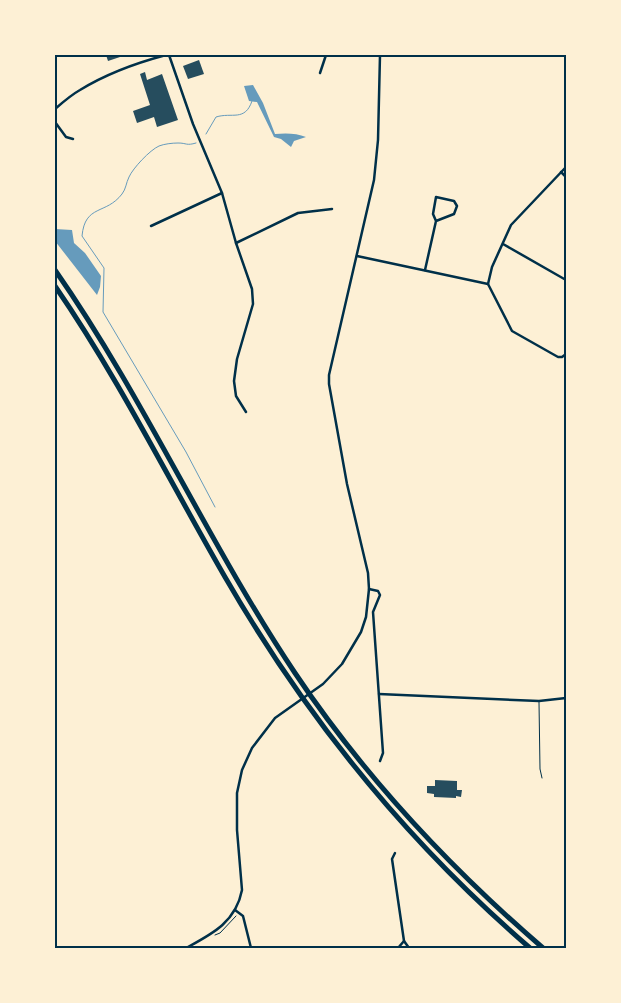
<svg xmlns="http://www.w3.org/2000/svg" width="621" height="1003" viewBox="0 0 621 1003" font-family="'IBM Plex Serif',serif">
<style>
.water{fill:#669bbc}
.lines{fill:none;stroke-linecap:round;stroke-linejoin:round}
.stream{stroke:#669bbc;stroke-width:1}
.building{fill:#264d5e}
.path{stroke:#003049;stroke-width:1}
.service{stroke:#003049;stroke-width:1}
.minor{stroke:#003049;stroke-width:2.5}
.motorway{stroke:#003049;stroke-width:5}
.neatline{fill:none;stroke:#003049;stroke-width:2}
</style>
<rect width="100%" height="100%" fill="#fdf0d5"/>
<g class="water">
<path d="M253,85L263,103L275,134C285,133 297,133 306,137L294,141L291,147L281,139L274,137L257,102L249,101L244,86Z"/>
<polygon points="55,229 72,230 74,243 85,253 101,276 100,287 97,295 55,241"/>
</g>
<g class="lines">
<g class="stream">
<path d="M206,134L216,117C232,112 245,122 252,101"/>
<path d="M196,143C186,146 187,143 178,143C172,143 164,144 159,146C150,150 133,168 129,177C126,183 126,189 122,194C106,215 85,204 82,236L104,268L103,312L186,452L215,507"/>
</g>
</g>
<g class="building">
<polygon points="106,55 126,55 108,61"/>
<polygon points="199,60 204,74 188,79 183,66"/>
<polygon points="145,72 147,80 162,74 178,120 157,127 154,117 137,123 133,111 150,105 140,74"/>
<polygon points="435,780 457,781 457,790 462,790 461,797 456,796 456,798 434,797 434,794 427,793 427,786 435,786"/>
</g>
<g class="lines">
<polyline class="path" points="215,935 220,933 236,916"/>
<polyline class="service" points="539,702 540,769 542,778"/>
<g class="minor">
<polyline points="169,55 193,124 222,193 236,243 252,289 253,304 237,359 234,381 236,396 246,412"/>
<polyline points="320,73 326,55"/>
<path d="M55,109C63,102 71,95 80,90C106,74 136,63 166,55"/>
<polyline points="55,122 66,137 73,139"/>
<polyline points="561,172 566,177"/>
<polyline points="151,226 222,193"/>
<polyline points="236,243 298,213 332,209"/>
<polyline points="503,244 566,280"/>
<polyline points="357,256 488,284 492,267 511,225 566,167"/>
<polyline points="425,270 436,221 454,214 457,206 454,201 436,197 433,214 436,221"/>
<polyline points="488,284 512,331 558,357 562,357 566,354"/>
<polyline points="369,589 378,591 380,595 373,612 383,753 380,761"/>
<polyline points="379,694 539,701 566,698"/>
<polyline points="395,853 392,859 404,941 398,948"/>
<polyline points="235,910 243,916 251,948"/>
<polyline points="404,941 409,948"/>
<path d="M186,948C212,934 236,922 242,890L237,830V793L242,770L252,748L275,718L323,684L342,664L361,632L366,617L369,589L368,573L347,484L329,384V375L374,180L378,140L380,55"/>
</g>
<g class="motorway">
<path d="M55,270C145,399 208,543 295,673C364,776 449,867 543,948"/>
<path d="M55,286C119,379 169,480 225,577C307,719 406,841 530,948"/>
</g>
</g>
<rect width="621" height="1003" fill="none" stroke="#fdf0d5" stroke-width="112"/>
<rect x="56" y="56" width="509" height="891" class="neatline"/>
</svg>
